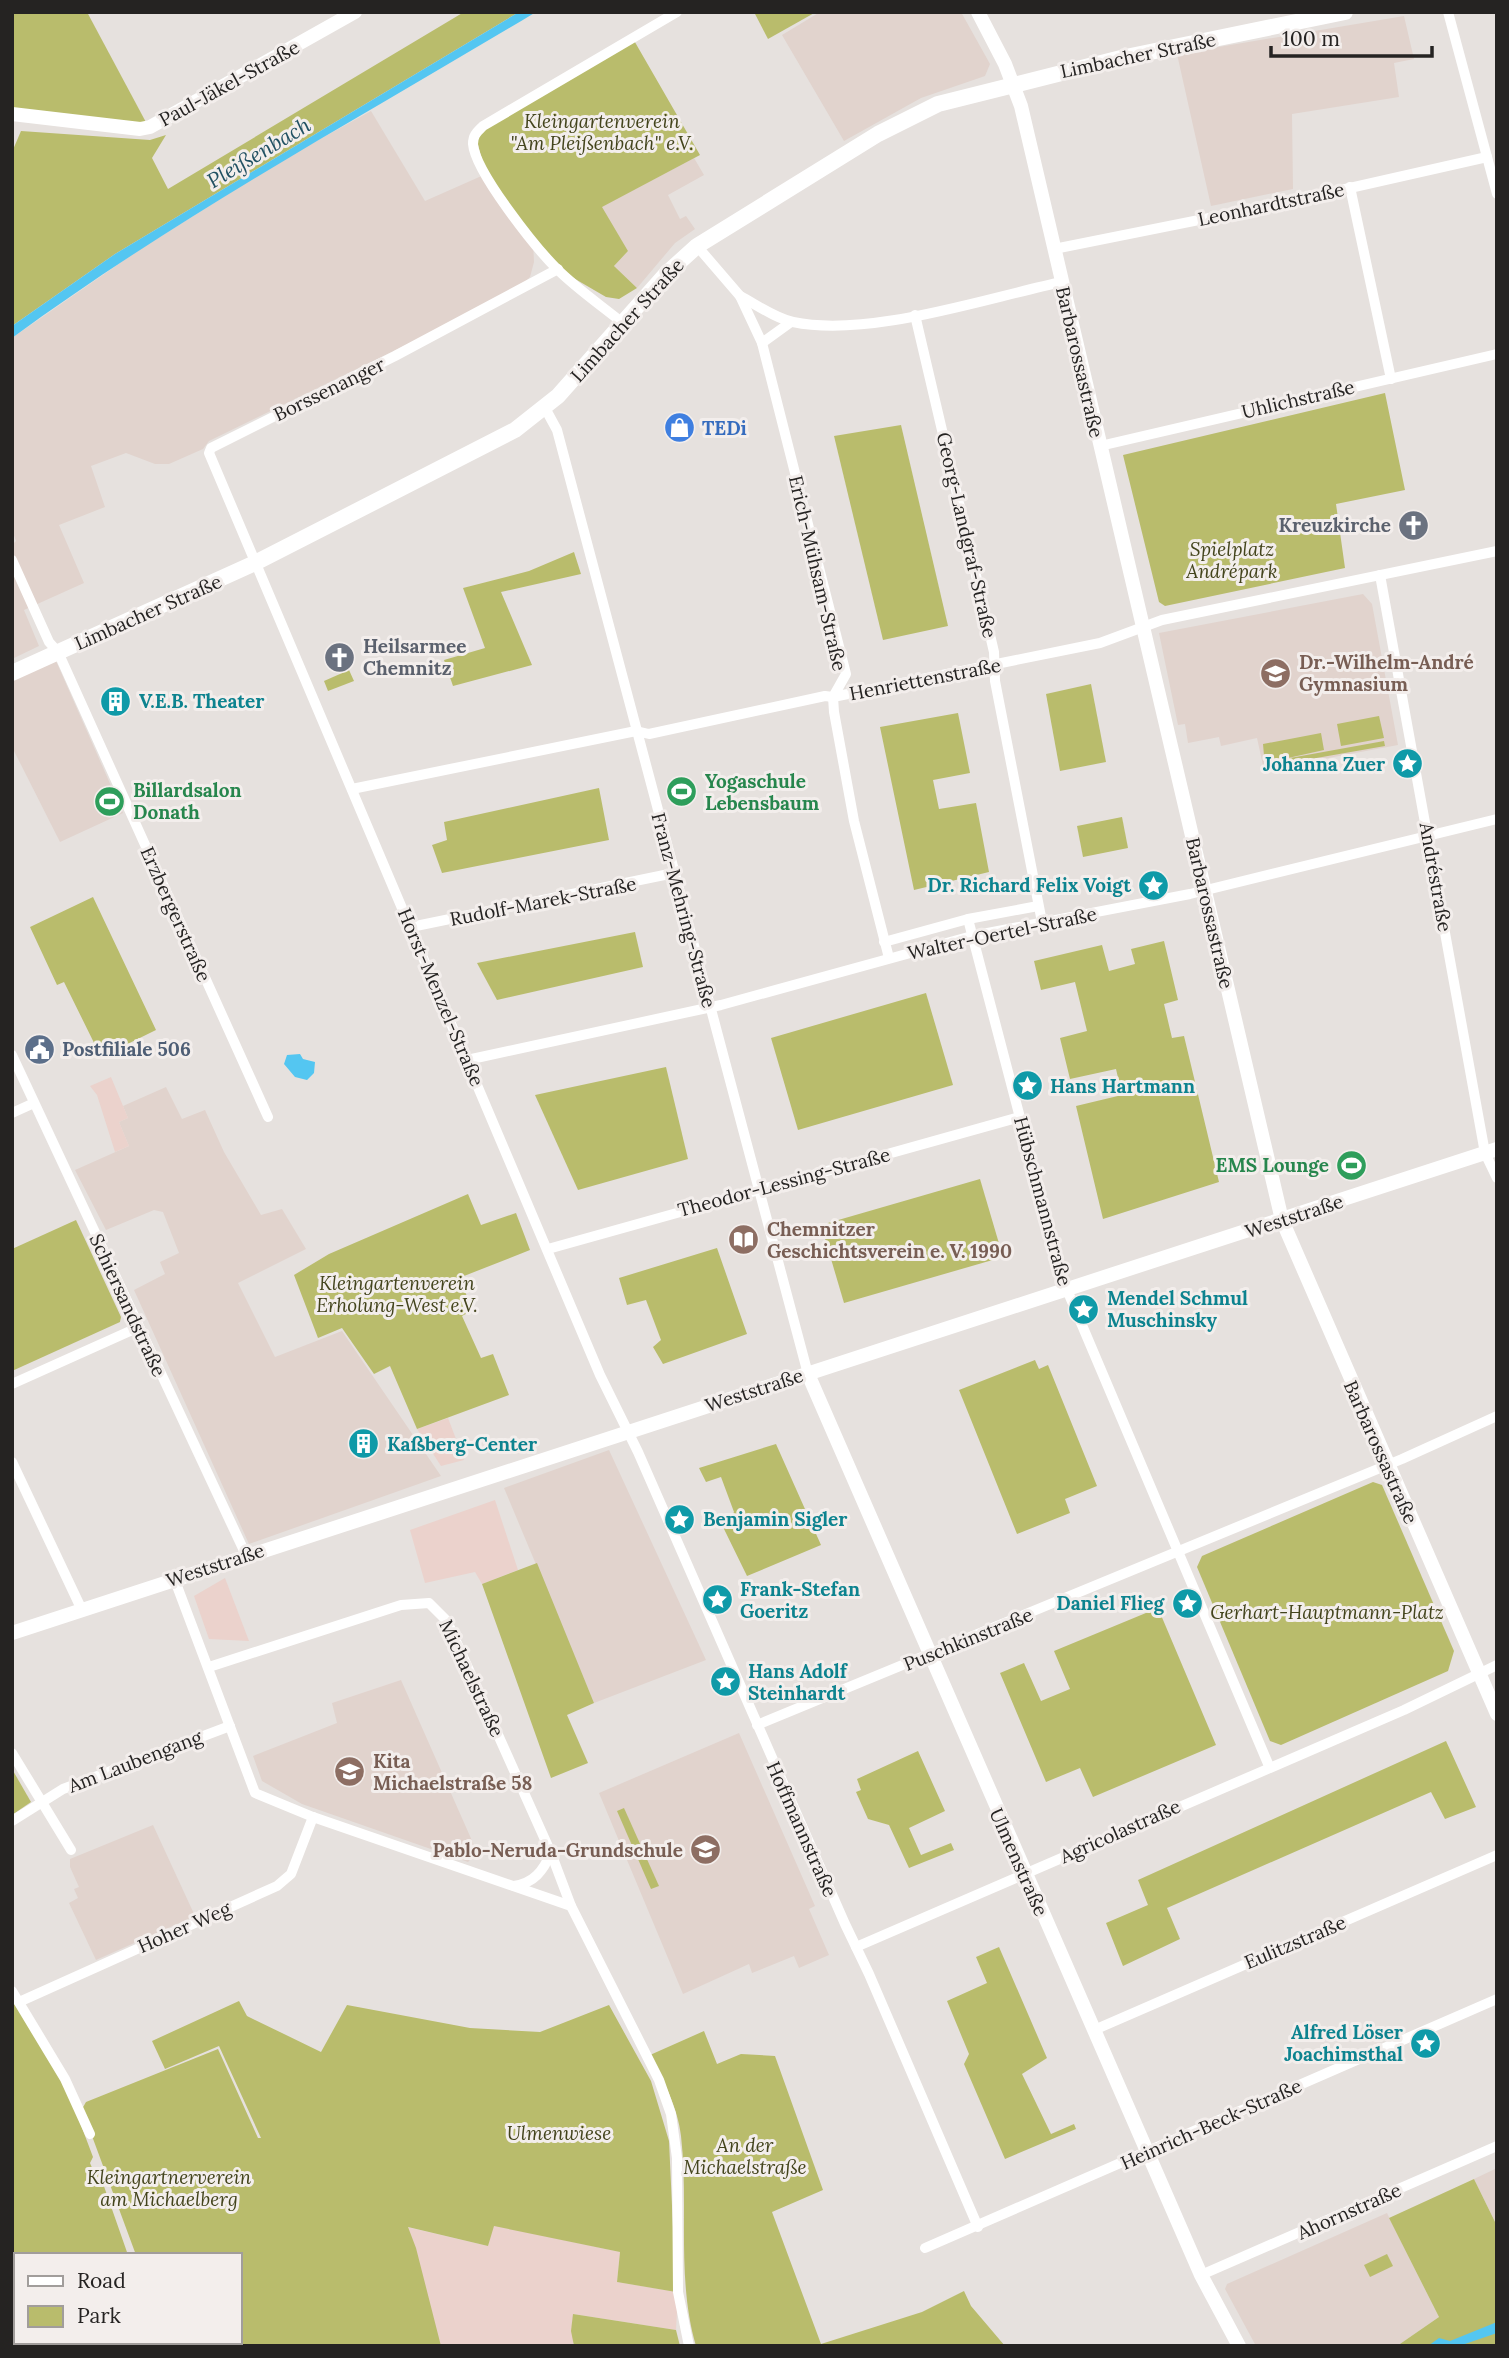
<svg xmlns="http://www.w3.org/2000/svg" width="1509" height="2358" viewBox="0 0 1509 2358" font-family="Lora,serif">
<style>
.built{fill:#e1d3cd}
.industrial{fill:#ebd2cc}
.green{fill:#b9bc6c}
.water{fill:#54c6f1}
.lines{fill:none;stroke-linecap:round;stroke-linejoin:round}
.minor{stroke:#fff;stroke-width:10}
.tertiary{stroke:#fff;stroke-width:14}
.secondary{stroke:#fff;stroke-width:16}
.labels{text-anchor:middle;stroke-width:6;stroke-linejoin:round;paint-order:stroke}
.street-label{font-size:19px;fill:#252322;stroke:#f3eeec}
.park-label{font-size:19px;font-style:italic;fill:#43441c;stroke:#f3eeec}
.shop-label{font-size:19px;font-weight:bold;fill:#366cbe;stroke:#f3eeec;text-anchor:start}
.worship-label{font-size:19px;font-weight:bold;fill:#5b616d;stroke:#f3eeec;text-anchor:end}
.education-label{font-size:19px;font-weight:bold;fill:#785e54;stroke:#f3eeec;text-anchor:start}
.culture-label{font-size:19px;font-weight:bold;fill:#0d838f;stroke:#f3eeec;text-anchor:start}
.leisure-label{font-size:19px;font-weight:bold;fill:#27864d;stroke:#f3eeec;text-anchor:start}
.service-label{font-size:19px;font-weight:bold;fill:#4e5e75;stroke:#f3eeec;text-anchor:start}
.water-label{font-size:21px;font-style:italic;fill:#215163;stroke:#f3eeec}
</style>
<rect width="100%" height="100%" fill="#e6e1de"/>
<g class="built">
<polygon points="820,12 961,12 990,64 985,76 921,98 844,141 782,35"/>
<polygon points="1404,16 1414,59 1394,63 1399,97 1292,114 1293,189 1211,206 1177,54"/>
<polygon points="371,111 425,201 486,174 533,241 534,262 530,277 524,283 418,339 209,441 203,449 169,464 155,464 126,453 91,466 105,507 59,525 84,583 24,610 39,646 12,659 12,545 16,541 12,530 12,338 136,252 284,159"/>
<polygon points="694,158 704,175 668,195 680,219 686,216 695,229 675,243 637,288 614,266 628,251 601,207"/>
<polygon points="1363,594 1372,604 1398,745 1264,770 1257,738 1221,746 1219,737 1188,743 1185,724 1178,725 1159,633"/>
<polygon points="56,661 123,813 60,842 12,747 12,680"/>
<polygon points="166,1087 182,1119 205,1110 224,1152 261,1215 282,1209 306,1249 238,1283 275,1357 342,1331 441,1476 249,1544 134,1290 165,1274 160,1262 179,1253 163,1212 154,1210 106,1230 75,1170 129,1146 119,1122 128,1118 123,1106"/>
<polygon points="609,1450 706,1660 594,1703 504,1488"/>
<polygon points="401,1680 477,1852 468,1862 302,1804 262,1781 253,1756 337,1723 332,1703"/>
<polygon points="739,1733 815,1906 809,1909 829,1955 799,1968 794,1956 752,1973 749,1964 683,1994 599,1793"/>
<polygon points="153,1825 195,1916 96,1960 69,1903 78,1898 74,1889 79,1887 70,1867 70,1859"/>
<polygon points="1497,2168 1497,2226 1474,2179"/>
<polygon points="1387,2213 1439,2317 1397,2346 1256,2346 1225,2289 1227,2284"/>
</g>
<g class="industrial">
<polygon points="111,1077 128,1118 119,1122 129,1146 115,1152 97,1095 90,1086"/>
<polygon points="448,1418 464,1460 441,1466 417,1429"/>
<polygon points="495,1500 518,1570 482,1584 475,1572 425,1583 410,1530"/>
<polygon points="225,1578 249,1641 209,1639 194,1596"/>
<polygon points="493,2225 620,2252 617,2282 678,2292 676,2330 573,2314 573,2346 433,2346 407,2227 488,2246"/>
</g>
<g class="green">
<polygon points="12,12 87,12 148,126 12,109"/>
<polygon points="464,12 519,12 115,254 12,326 12,152 21,131 150,140 166,135 152,158 168,189"/>
<polygon points="754,12 816,12 768,39"/>
<polygon points="632,37 700,155 602,207 628,251 614,266 637,288 619,299 606,297 558,269 486,174 475,134"/>
<polygon points="1385,393 1405,490 1336,504 1345,568 1165,606 1159,602 1123,455"/>
<polygon points="901,425 948,626 883,640 834,436"/>
<polygon points="574,552 581,574 501,592 532,665 453,686 444,660 485,648 463,588 529,571"/>
<polygon points="349,670 354,681 328,691 324,681"/>
<polygon points="1091,684 1106,762 1060,771 1046,694"/>
<polygon points="958,713 970,773 933,780 939,809 976,803 989,872 914,890 880,727"/>
<polygon points="1379,716 1384,738 1341,746 1337,724"/>
<polygon points="1321,733 1324,750 1279,760 1384,741 1385,746 1265,767 1263,744"/>
<polygon points="599,788 609,840 442,873 432,845 447,840 444,822"/>
<polygon points="1122,817 1128,848 1083,857 1077,826"/>
<polygon points="93,897 156,1030 101,1057 64,982 57,985 30,927"/>
<polygon points="635,932 643,967 497,1000 477,963"/>
<polygon points="1164,941 1178,1000 1164,1004 1172,1038 1184,1036 1219,1182 1103,1219 1076,1106 1122,1095 1116,1069 1070,1079 1060,1038 1087,1031 1075,982 1041,990 1034,961 1102,945 1109,971 1135,964 1131,949"/>
<polygon points="926,993 953,1085 798,1130 771,1038"/>
<polygon points="666,1067 688,1159 578,1190 535,1095"/>
<polygon points="980,1179 1003,1257 844,1303 821,1225"/>
<polygon points="468,1194 481,1225 516,1213 530,1250 459,1278 473,1310 462,1316 481,1358 493,1354 509,1395 417,1429 390,1366 374,1374 342,1328 318,1338 294,1275 329,1254"/>
<polygon points="76,1220 121,1317 120,1322 12,1371 12,1249"/>
<polygon points="717,1248 747,1334 663,1364 653,1347 661,1340 646,1300 627,1305 619,1278"/>
<polygon points="1035,1360 1039,1369 1048,1365 1097,1486 1065,1499 1070,1513 1017,1534 959,1390"/>
<polygon points="776,1444 821,1545 747,1576 724,1529 734,1512 721,1477 706,1482 699,1468"/>
<polygon points="1373,1482 1382,1485 1454,1651 1448,1671 1281,1745 1270,1741 1197,1567 1202,1556"/>
<polygon points="537,1563 594,1703 567,1715 588,1763 551,1778 482,1584"/>
<polygon points="1158,1608 1216,1745 1093,1797 1080,1768 1046,1782 1000,1673 1024,1663 1041,1701 1070,1689 1054,1651"/>
<polygon points="1446,1741 1476,1807 1445,1819 1431,1792 1167,1908 1180,1939 1123,1966 1106,1923 1148,1905 1138,1880"/>
<polygon points="918,1751 945,1811 909,1828 921,1855 951,1843 954,1850 909,1868 889,1825 868,1819 856,1792 861,1790 857,1779"/>
<polygon points="12,1769 31,1802 12,1815"/>
<polygon points="624,1808 659,1886 651,1889 617,1811"/>
<polygon points="999,1947 1047,2058 1022,2074 1051,2134 1074,2124 1076,2129 1005,2159 964,2064 969,2054 947,2001 987,1983 976,1957"/>
<polygon points="12,1995 64,2080 93,2157 90,2163 93,2170 99,2172 128,2255 16,2255 16,2342 164,2342 165,2346 12,2346"/>
<polygon points="239,2001 247,2016 321,2052 347,2005 470,2028 540,2032 609,2005 651,2081 669,2141 676,2292 617,2282 620,2252 494,2226 488,2246 408,2227 416,2248 441,2346 173,2346 171,2342 240,2342 240,2255 136,2255 82,2109 86,2102 218,2049 258,2138 261,2138 219,2046 165,2069 152,2041"/>
<path d="M704,2031L717,2064L741,2054L775,2056L823,2190L772,2212L821,2344L922,2312L964,2291L971,2306L1005,2346H696C676,2278 689,2205 681,2136C678,2108 663,2079 650,2055Z"/>
<polygon points="1474,2179 1497,2226 1497,2346 1397,2346 1439,2317 1389,2218"/>
<polygon points="1387,2254 1393,2266 1370,2277 1364,2265"/>
<polygon points="573,2314 676,2330 680,2346 574,2346 571,2331"/>
</g>
<g class="water">
<path d="M519,12H536C360,118 178,216 12,338V326L115,254Z"/>
<polygon points="300,1054 303,1059 315,1062 314,1073 307,1080 295,1077 284,1064 287,1055"/>
<polygon points="1497,2322 1497,2333 1459,2346 1428,2346 1439,2338 1450,2341"/>
</g>
<g class="lines">
<g class="minor">
<polyline points="1448,12 1497,194"/>
<polyline points="1350,187 1391,379"/>
<polyline points="697,246 740,296 762,343 846,674 833,697 834,712 854,821 889,958"/>
<polyline points="1054,249 1279,204 1487,157"/>
<polyline points="558,269 395,356 211,448 209,453 600,1375 638,1452 845,1924 869,1974 978,2227"/>
<path d="M740,296C757,305 775,318 793,322C869,338 985,298 1062,282"/>
<polyline points="915,315 994,652 995,681 1042,922"/>
<path d="M624,324C602,306 577,289 557,269C536,248 475,172 473,144C473,135 477,132 483,126L677,12"/>
<polyline points="762,343 791,322"/>
<polyline points="545,408 557,430 808,1374"/>
<polyline points="1100,446 1497,354"/>
<polyline points="12,560 49,642 58,652 268,1117"/>
<polyline points="1380,575 1485,1153 1497,1178"/>
<polyline points="352,789 636,731 649,734 825,696 833,697 1100,643 1162,620 1497,551"/>
<polyline points="968,919 1062,1278 1269,1766"/>
<polyline points="411,927 674,873"/>
<polyline points="884,942 968,919 1038,906"/>
<polyline points="12,1055 246,1555"/>
<polyline points="467,1060 721,1005 972,936 1190,894 1497,819"/>
<polyline points="12,1113 34,1103"/>
<polyline points="548,1249 1020,1117"/>
<polyline points="12,1384 139,1327"/>
<polyline points="12,1462 81,1608"/>
<polyline points="174,1578 255,1793 313,1817 571,1906"/>
<polyline points="209,1667 401,1605 429,1603 447,1621 551,1853 571,1906 659,2080 671,2114 677,2158 678,2292 689,2346"/>
<polyline points="757,1725 1402,1459 1497,1416"/>
<polyline points="12,1753 71,1850"/>
<polyline points="12,1821 63,1789 230,1726"/>
<path d="M514,1886C534,1883 543,1871 551,1853"/>
<polyline points="856,1947 1404,1710 1497,1665"/>
<polyline points="12,1991 65,2079 90,2134"/>
<polyline points="19,2002 277,1886 291,1874 313,1817"/>
<polyline points="1094,2030 1497,1855"/>
<polyline points="925,2248 1497,1999"/>
<polyline points="1201,2275 1497,2146"/>
</g>
<g class="tertiary">
<polyline points="978,12 1005,64 1021,106 1282,1220 1497,1714"/>
<polyline points="12,114 140,129 150,127 355,12"/>
<polyline points="808,1374 1201,2275 1239,2346"/>
<polyline points="12,1633 1497,1149"/>
</g>
<polyline class="secondary" points="12,673 255,563 515,430 558,396 666,274 697,246 878,134 938,104 1121,58 1345,12"/>
</g>
<defs>
<symbol id="shop-disc" viewBox="-11 -11 22 22"><circle r="9.5" fill="#3f7fe0" stroke="#f3eeec"/><path d="M-5-2.5h2.3a2.7 3.5 0 0 1 5.4 0H5L5.5 6h-11ZM-1.5-2.5h3a1.5 2.3 0 0 0-3 0Z" fill="#fff"/></symbol>
<symbol id="church-disc" viewBox="-11 -11 22 22"><circle r="9.5" fill="#6b7280" stroke="#f3eeec"/><path d="M-1.2-6h2.4v3.5h3.3v2.4h-3.3V6h-2.4V-.1h-3.3v-2.4h3.3Z" fill="#fff"/></symbol>
<symbol id="school-disc" viewBox="-11 -11 22 22"><circle r="9.5" fill="#8d6e63" stroke="#f3eeec"/><path d="M0-5L7-2L0 1L-7-2ZM-4 1L0 2.5L4 1V4Q0 6-4 4Z" fill="#fff"/></symbol>
<symbol id="building-disc" viewBox="-11 -11 22 22"><circle r="9.5" fill="#0f9aa8" stroke="#f3eeec"/><path d="M-4-6H4V6H1V3H-1V6H-4ZM-2.5-4.3h1.7v1.8h-1.7ZM.8-4.3h1.7v1.8H.8ZM-2.5-1h1.7V.8h-1.7ZM.8-1h1.7V.8H.8Z" fill="#fff"/></symbol>
<symbol id="sight-disc" viewBox="-11 -11 22 22"><circle r="9.5" fill="#0f9aa8" stroke="#f3eeec"/><path d="M0-6L1.8-2.2L6-1.7L2.9 1.2L3.7 5.4L0 3.3L-3.7 5.4L-2.9 1.2L-6-1.7L-1.8-2.2Z" fill="#fff"/></symbol>
<symbol id="stadium-disc" viewBox="-11 -11 22 22"><circle r="9.5" fill="#2e9e5b" stroke="#f3eeec"/><path d="M0-5a6.5 5 0 1 0 0 10a6.5 5 0 1 0 0-10ZM-3.5-1.8h7v3.6h-7Z" fill="#fff"/></symbol>
<symbol id="civic-disc" viewBox="-11 -11 22 22"><circle r="9.5" fill="#5c6f8a" stroke="#f3eeec"/><path d="M-.6-6.5H3V-4.5H.6V-3L4-1V1h2V6H-6V1h2V-1L-.6-3ZM-1.2 2.5V6h2.4V2.5Z" fill="#fff"/></symbol>
<symbol id="library-disc" viewBox="-11 -11 22 22"><circle r="9.5" fill="#8d6e63" stroke="#f3eeec"/><path d="M-6-4Q-3-5.5-.7-3.5V5Q-3 3-6 4ZM6-4Q3-5.5 .7-3.5V5Q3 3 6 4Z" fill="#fff"/></symbol>
</defs>
<g fill-rule="evenodd">
<use href="#shop-disc" x="662" y="410" width="35" height="35"/>
<use href="#church-disc" x="1396" y="508" width="35" height="35"/>
<use href="#church-disc" x="322" y="640" width="35" height="35"/>
<use href="#school-disc" x="1258" y="656" width="35" height="35"/>
<use href="#building-disc" x="98" y="684" width="35" height="35"/>
<use href="#sight-disc" x="1390" y="746" width="35" height="35"/>
<use href="#stadium-disc" x="664" y="774" width="35" height="35"/>
<use href="#stadium-disc" x="92" y="784" width="35" height="35"/>
<use href="#sight-disc" x="1136" y="868" width="35" height="35"/>
<use href="#civic-disc" x="22" y="1032" width="35" height="35"/>
<use href="#sight-disc" x="1010" y="1068" width="35" height="35"/>
<use href="#stadium-disc" x="1334" y="1148" width="35" height="35"/>
<use href="#library-disc" x="726" y="1222" width="35" height="35"/>
<use href="#sight-disc" x="1066" y="1292" width="35" height="35"/>
<use href="#building-disc" x="346" y="1426" width="35" height="35"/>
<use href="#sight-disc" x="662" y="1502" width="35" height="35"/>
<use href="#sight-disc" x="700" y="1582" width="35" height="35"/>
<use href="#sight-disc" x="1170" y="1586" width="35" height="35"/>
<use href="#sight-disc" x="708" y="1664" width="35" height="35"/>
<use href="#school-disc" x="332" y="1754" width="35" height="35"/>
<use href="#school-disc" x="688" y="1832" width="35" height="35"/>
<use href="#sight-disc" x="1408" y="2026" width="35" height="35"/>
</g>
<g class="labels">
<g class="street-label">
<text transform="translate(1138 55) rotate(-12)" y="7">Limbacher Straße</text>
<text transform="translate(229 83) rotate(-29)" y="7">Paul-Jäkel-Straße</text>
<text transform="translate(1271 204) rotate(-12)" y="7">Leonhardtstraße</text>
<text transform="translate(627 320) rotate(-48)" y="7">Limbacher Straße</text>
<text transform="translate(1080 362) rotate(77)" y="7">Barbarossastraße</text>
<text transform="translate(329 389) rotate(-26)" y="7">Borssenanger</text>
<text transform="translate(1298 399) rotate(-13)" y="7">Uhlichstraße</text>
<text transform="translate(967 535) rotate(77)" y="7">Georg-Landgraf-Straße</text>
<text transform="translate(818 573) rotate(77)" y="7">Erich-Mühsam-Straße</text>
<text transform="translate(148 612) rotate(-24)" y="7">Limbacher Straße</text>
<text transform="translate(925 679) rotate(-11)" y="7">Henriettenstraße</text>
<text transform="translate(1436 877) rotate(80)" y="7">Andréstraße</text>
<text transform="translate(543 901) rotate(-11)" y="7">Rudolf-Marek-Straße</text>
<text transform="translate(684 910) rotate(75)" y="7">Franz-Mehring-Straße</text>
<text transform="translate(1210 913) rotate(77)" y="7">Barbarossastraße</text>
<text transform="translate(176 914) rotate(66)" y="7">Erzbergerstraße</text>
<text transform="translate(1002 933) rotate(-12)" y="7">Walter-Oertel-Straße</text>
<text transform="translate(441 997) rotate(67)" y="7">Horst-Menzel-Straße</text>
<text transform="translate(784 1182) rotate(-15)" y="7">Theodor-Lessing-Straße</text>
<text transform="translate(1043 1201) rotate(75)" y="7">Hübschmannstraße</text>
<text transform="translate(1294 1216) rotate(-18)" y="7">Weststraße</text>
<text transform="translate(128 1305) rotate(65)" y="7">Schiersandstraße</text>
<text transform="translate(754 1390) rotate(-18)" y="7">Weststraße</text>
<text transform="translate(1381 1452) rotate(66)" y="7">Barbarossastraße</text>
<text transform="translate(215 1565) rotate(-18)" y="7">Weststraße</text>
<text transform="translate(968 1639) rotate(-22)" y="7">Puschkinstraße</text>
<text transform="translate(472 1678) rotate(65)" y="7">Michaelstraße</text>
<text transform="translate(135 1761) rotate(-21)" y="7">Am Laubengang</text>
<text transform="translate(802 1829) rotate(66)" y="7">Hoffmannstraße</text>
<text transform="translate(1120 1831) rotate(-24)" y="7">Agricolastraße</text>
<text transform="translate(1019 1862) rotate(66)" y="7">Ulmenstraße</text>
<text transform="translate(184 1927) rotate(-24)" y="7">Hoher Weg</text>
<text transform="translate(1295 1942) rotate(-23)" y="7">Eulitzstraße</text>
<text transform="translate(1211 2124) rotate(-24)" y="7">Heinrich-Beck-Straße</text>
<text transform="translate(1349 2211) rotate(-24)" y="7">Ahornstraße</text>
</g>
<g class="park-label">
<text x="602" y="128">Kleingartenverein<tspan x="602" dy="22">"Am Pleißenbach" e.V.</tspan></text>
<text x="1232" y="556">Spielplatz<tspan x="1232" dy="22">Andrépark</tspan></text>
<text x="397" y="1290">Kleingartenverein<tspan x="397" dy="22">Erholung-West e.V.</tspan></text>
<text x="1327" y="1619">Gerhart-Hauptmann-Platz</text>
<text x="559" y="2140">Ulmenwiese</text>
<text x="745" y="2152">An der<tspan x="745" dy="22">Michaelstraße</tspan></text>
<text x="169" y="2184">Kleingartnerverein<tspan x="169" dy="22">am Michaelberg</tspan></text>
</g>
<g class="shop-label">
<text x="702" y="435">TEDi</text>
</g>
<g class="worship-label">
<text x="1391" y="532">Kreuzkirche</text>
<text x="363" y="653" text-anchor="start">Heilsarmee<tspan x="363" dy="22">Chemnitz</tspan></text>
</g>
<g class="education-label">
<text x="1299" y="669">Dr.-Wilhelm-André<tspan x="1299" dy="22">Gymnasium</tspan></text>
<text x="767" y="1236">Chemnitzer<tspan x="767" dy="22">Geschichtsverein e. V. 1990</tspan></text>
<text x="373" y="1768">Kita<tspan x="373" dy="22">Michaelstraße 58</tspan></text>
<text x="683" y="1857" text-anchor="end">Pablo-Neruda-Grundschule</text>
</g>
<g class="culture-label">
<text x="139" y="708">V.E.B. Theater</text>
<text x="1385" y="771" text-anchor="end">Johanna Zuer</text>
<text x="1131" y="892" text-anchor="end">Dr. Richard Felix Voigt</text>
<text x="1050" y="1093">Hans Hartmann</text>
<text x="1107" y="1305">Mendel Schmul<tspan x="1107" dy="22">Muschinsky</tspan></text>
<text x="387" y="1451">Kaßberg-Center</text>
<text x="703" y="1526">Benjamin Sigler</text>
<text x="740" y="1596">Frank-Stefan<tspan x="740" dy="22">Goeritz</tspan></text>
<text x="1164" y="1610" text-anchor="end">Daniel Flieg</text>
<text x="748" y="1678">Hans Adolf<tspan x="748" dy="22">Steinhardt</tspan></text>
<text x="1403" y="2039" text-anchor="end">Alfred Löser<tspan x="1403" dy="22">Joachimsthal</tspan></text>
</g>
<g class="leisure-label">
<text x="705" y="788">Yogaschule<tspan x="705" dy="22">Lebensbaum</tspan></text>
<text x="133" y="797">Billardsalon<tspan x="133" dy="22">Donath</tspan></text>
<text x="1329" y="1172" text-anchor="end">EMS Lounge</text>
</g>
<g class="service-label">
<text x="62" y="1056">Postfiliale 506</text>
</g>
<g class="water-label">
<text transform="translate(259 153) rotate(-31)" y="7">Pleißenbach</text>
</g>
</g>
<rect width="1509" height="2358" fill="none" stroke="#252322" stroke-width="28"/>
<rect x="14" y="2253" width="228" height="91" fill="#f3eeec" stroke="#a19d9b" stroke-width="2"/>
<rect x="28" y="2276" width="35" height="10" fill="#ffffff" stroke="#a19d9b" stroke-width="2"/>
<text x="77" y="2288" font-size="21" fill="#252322">Road</text>
<rect x="28" y="2306" width="35" height="21" fill="#b9bc6c" stroke="#a19d9b" stroke-width="2"/>
<text x="77" y="2323" font-size="21" fill="#252322">Park</text>
<path d="M1271 46v10h161v-10" fill="none" stroke="#252322" stroke-width="3.5"/>
<text x="1282" y="46" font-size="21" fill="#252322" stroke="#f3eeec" stroke-width="5" paint-order="stroke">100 m</text>
</svg>
